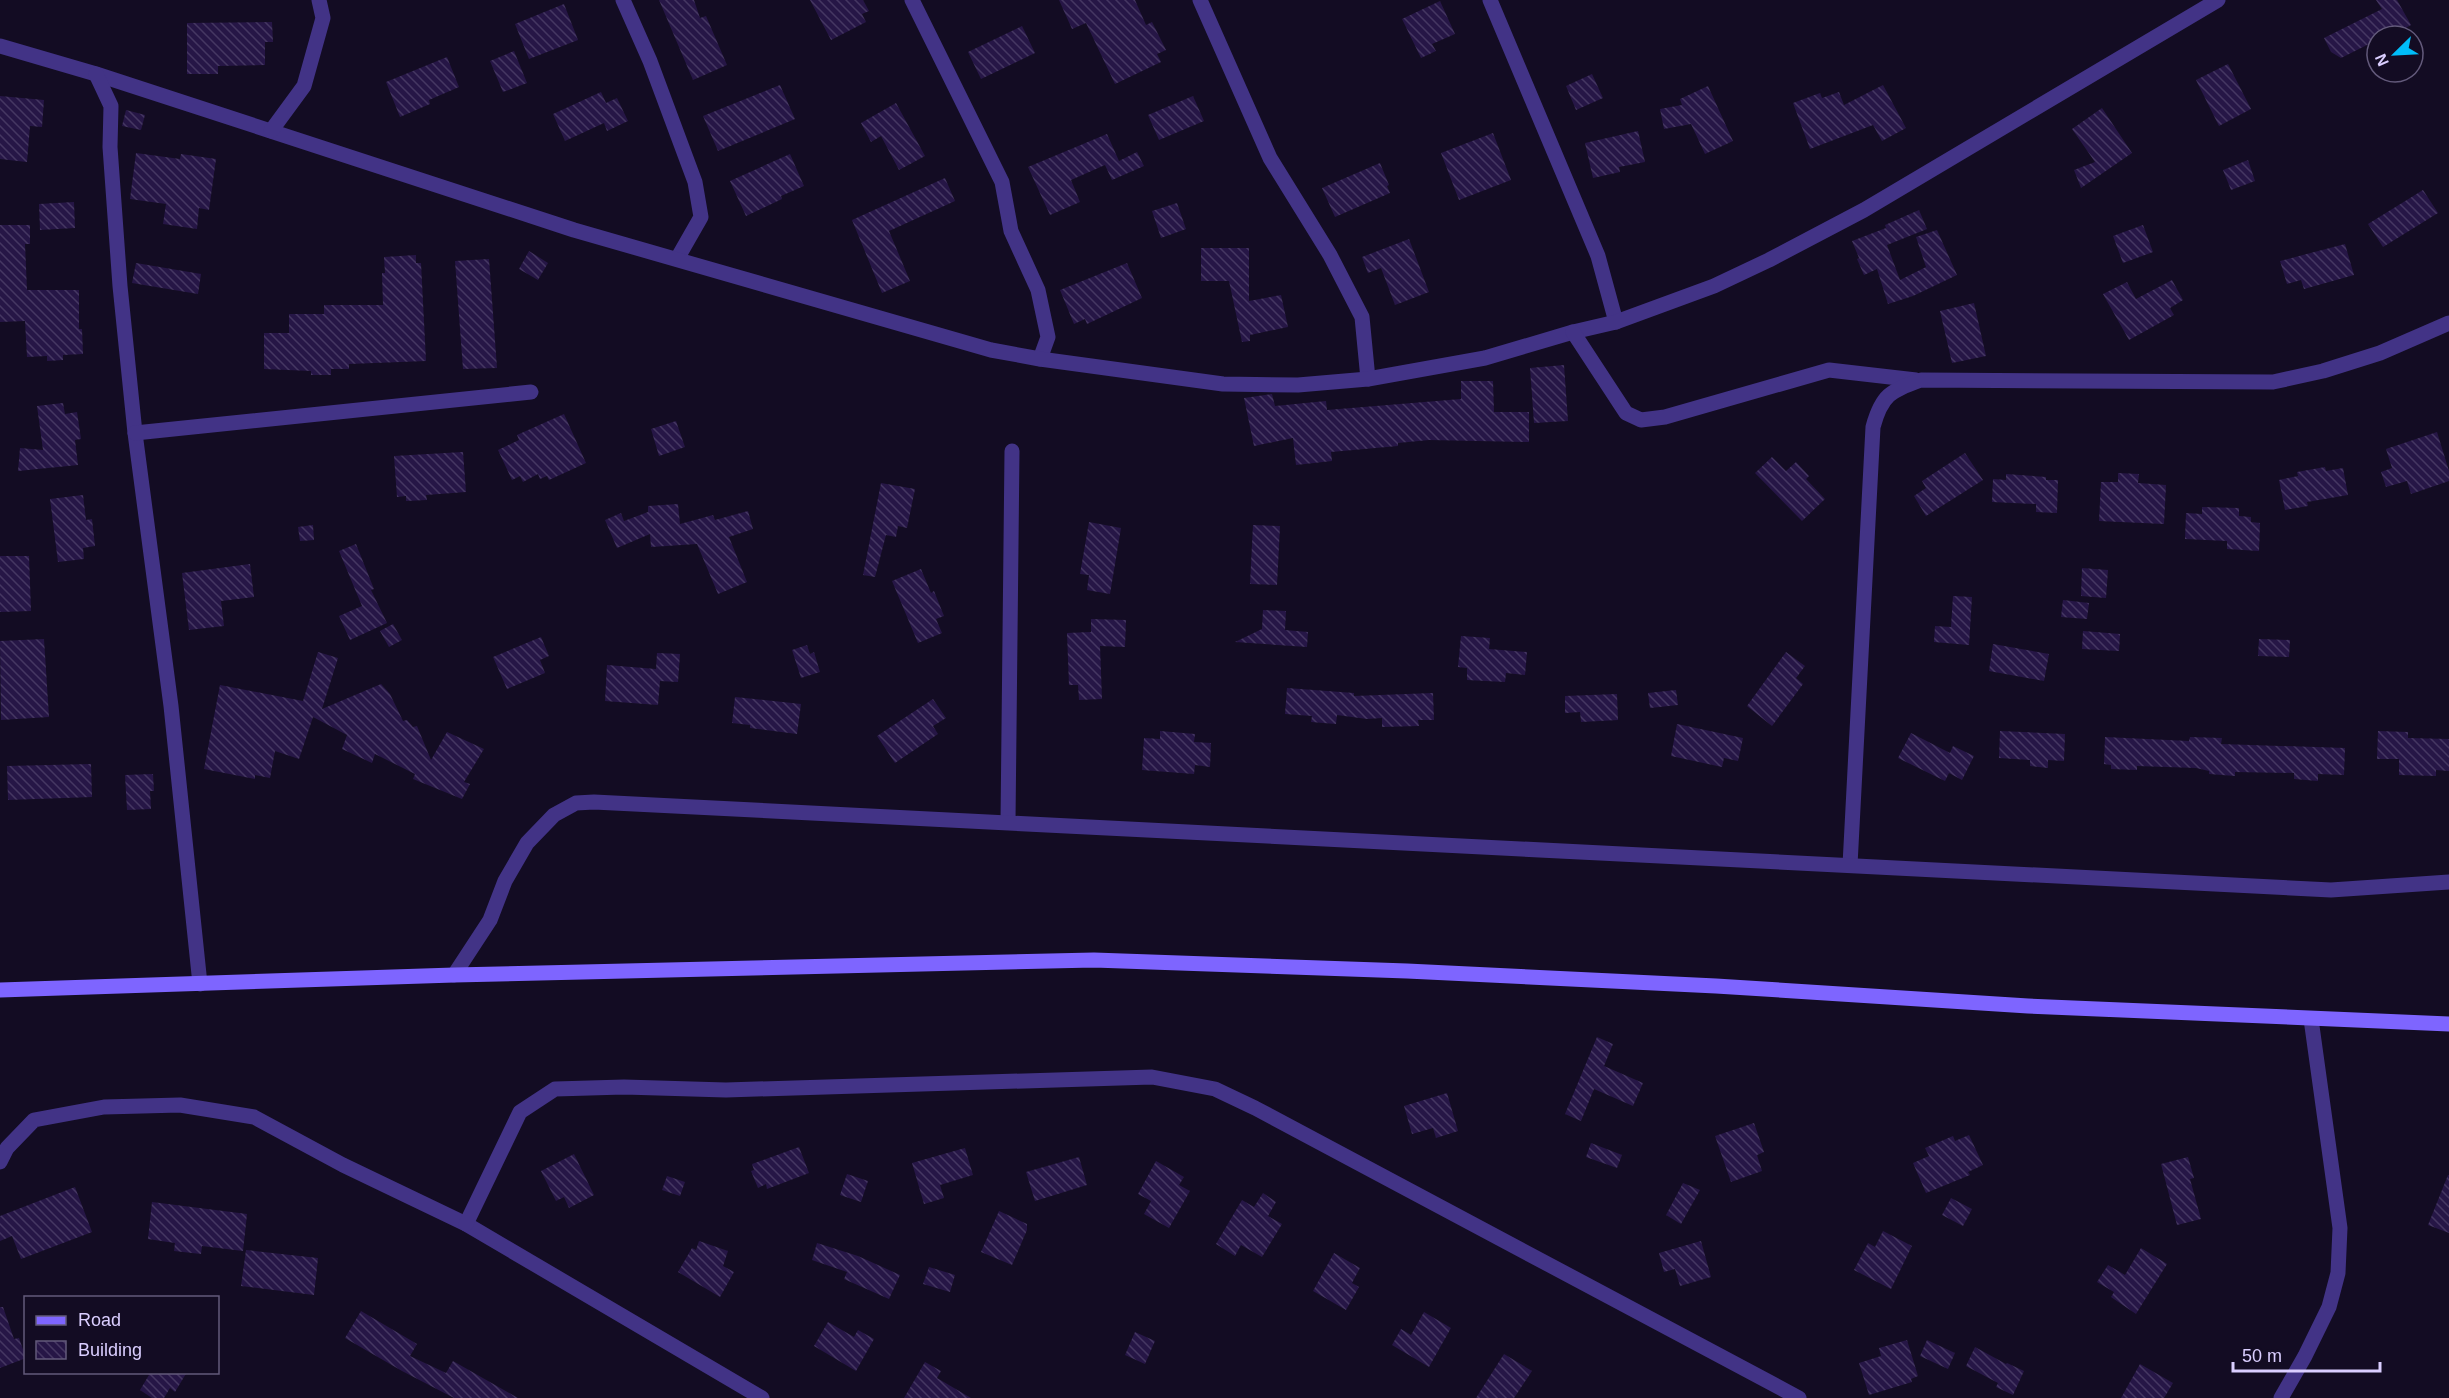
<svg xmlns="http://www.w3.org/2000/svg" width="2449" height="1398" viewBox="0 0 2449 1398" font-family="Arial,sans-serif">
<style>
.building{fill:url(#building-back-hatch)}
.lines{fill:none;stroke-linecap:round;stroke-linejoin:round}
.street{stroke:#423386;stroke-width:15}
.secondary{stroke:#7e65ff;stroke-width:15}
</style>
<defs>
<pattern id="building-back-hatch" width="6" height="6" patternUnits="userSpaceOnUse" patternTransform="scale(1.5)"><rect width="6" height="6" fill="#261646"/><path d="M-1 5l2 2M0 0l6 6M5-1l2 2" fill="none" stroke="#453762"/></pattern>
</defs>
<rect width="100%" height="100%" fill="#130c23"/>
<g class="building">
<polygon points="659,0 694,0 700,18 706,16 727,65 693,80"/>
<polygon points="810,0 863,0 869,11 862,14 866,22 831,40"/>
<polygon points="1059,0 1135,0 1146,25 1152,22 1166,50 1157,54 1161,62 1115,84 1086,23 1072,29"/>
<polygon points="2376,0 2397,0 2411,25 2391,36 2377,36 2377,40 2341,58 2331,52 2324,38 2382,9"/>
<polygon points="1440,1 1455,34 1432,44 1436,51 1421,58 1402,19"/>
<polygon points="564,4 578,40 529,59 515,24"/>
<polygon points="272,22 273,42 265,42 265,65 218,66 218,74 187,74 187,23"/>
<polygon points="1022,26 1035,53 981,79 968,52"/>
<polygon points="514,51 527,83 503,92 490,61"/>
<polygon points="447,57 459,87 429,100 430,104 400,117 386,82"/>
<polygon points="2228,64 2251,109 2219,126 2196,80"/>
<polygon points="1592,74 1603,98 1576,110 1566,86"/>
<polygon points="780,85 795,119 718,151 703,116"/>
<polygon points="1883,85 1906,128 1882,141 1873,125 1810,149 1793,103 1820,93 1822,98 1839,92 1844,105"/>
<polygon points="1708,86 1733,141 1705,154 1691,124 1664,129 1660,109 1682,105 1680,99"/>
<polygon points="601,92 606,103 617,98 628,121 607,131 604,123 565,141 553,114"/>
<polygon points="0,96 44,100 42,127 30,126 27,162 0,159"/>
<polygon points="1193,96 1204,121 1159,140 1148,115"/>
<polygon points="896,103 925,156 899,170 881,136 871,142 861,123"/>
<polygon points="2102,108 2132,153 2081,188 2074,170 2095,162 2072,129"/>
<polygon points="126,110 145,115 141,130 122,126"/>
<polygon points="1638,131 1645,162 1619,167 1620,172 1593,178 1585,143"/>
<polygon points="1493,133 1511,180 1459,200 1441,153"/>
<polygon points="1107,134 1119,161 1137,152 1144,166 1112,180 1105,165 1071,180 1080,202 1050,215 1028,167"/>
<polygon points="136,153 180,159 181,154 216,159 209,210 199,208 197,229 163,224 166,204 130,199"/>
<polygon points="790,154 804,186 781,196 782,199 746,216 730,181"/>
<polygon points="2248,160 2255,181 2231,190 2223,170"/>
<polygon points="1380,163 1389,185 1387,186 1390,193 1335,217 1322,188"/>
<polygon points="945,178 955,201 889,231 910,281 882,293 852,220"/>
<polygon points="2423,190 2438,213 2383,247 2368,224"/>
<polygon points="74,202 75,228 40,230 39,204"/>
<polygon points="1177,203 1186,229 1161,238 1152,211"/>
<polygon points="1919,210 1927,229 1887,245 1900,280 1926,267 1916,237 1937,230 1957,275 1913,296 1888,304 1877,269 1864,275 1857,259 1859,258 1852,241 1886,228 1885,225"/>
<polygon points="0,225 30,225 30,244 25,244 27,290 79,290 79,329 82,329 83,354 63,355 63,360 47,361 47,356 27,357 25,321 0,322"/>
<polygon points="2143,225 2153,252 2123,263 2113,236"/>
<polygon points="1409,239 1429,292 1395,305 1381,268 1368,273 1362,257"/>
<polygon points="2345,244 2354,275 2304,289 2301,280 2287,284 2280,261"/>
<polygon points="1201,248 1249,248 1249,301 1281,295 1288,327 1250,335 1250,341 1242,342 1229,281 1201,281"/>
<polygon points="529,251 548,263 538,280 519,269"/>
<polygon points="416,255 416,263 421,263 426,361 349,364 349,369 331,369 331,375 311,375 311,371 264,369 264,333 289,333 289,314 324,314 324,305 383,305 382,273 385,273 384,257"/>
<polygon points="489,259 497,368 463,369 455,261"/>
<polygon points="136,263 201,274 198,294 132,283"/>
<polygon points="1127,263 1142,298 1087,324 1085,319 1074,324 1060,290"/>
<polygon points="2172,280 2183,300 2170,308 2174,315 2129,340 2103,294 2127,282 2136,299"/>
<polygon points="1974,303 1986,356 1952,363 1940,311"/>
<polygon points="1564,365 1568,421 1534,423 1530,368"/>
<polygon points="1461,381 1493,381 1494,412 1529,412 1529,442 1429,440 1398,443 1398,446 1331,452 1332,461 1296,465 1293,438 1254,446 1244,398 1272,394 1275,406 1326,401 1327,410 1461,399"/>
<polygon points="63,403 65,414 77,412 81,439 75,440 78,465 18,471 20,448 43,450 37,406"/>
<polygon points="564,414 586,463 549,480 547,476 540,479 538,474 523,482 520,476 512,480 498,450 519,440 517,435"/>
<polygon points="676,421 685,447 659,456 651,429"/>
<polygon points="2437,432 2449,471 2449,481 2411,494 2407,481 2386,487 2381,472 2392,468 2386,449"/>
<polygon points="463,452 466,492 426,495 427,500 406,501 406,496 397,497 394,456"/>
<polygon points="1965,453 1983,480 1926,516 1914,496 1926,488 1922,481"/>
<polygon points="1772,457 1786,471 1796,462 1809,476 1806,479 1825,499 1802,521 1755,473"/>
<polygon points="2325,467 2326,471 2343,468 2348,495 2307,502 2308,506 2285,510 2279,480 2298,476 2297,472"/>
<polygon points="2118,473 2139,474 2138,483 2166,485 2164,524 2099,521 2101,482 2118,482"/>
<polygon points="2006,474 2046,477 2046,480 2058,480 2057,513 2036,512 2036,504 1992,502 1993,479 2006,480"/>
<polygon points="881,483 915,489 907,528 898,526 896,537 886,535 875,577 863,575"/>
<polygon points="83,495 86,520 92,519 95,546 83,548 84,559 58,562 50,499"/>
<polygon points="678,504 680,524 713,515 715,520 748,511 753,529 729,537 747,582 718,594 697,544 651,547 650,534 617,548 605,520 621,513 624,521 648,512 648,506"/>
<polygon points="2202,507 2239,508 2239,516 2251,517 2251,522 2260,523 2259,551 2227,549 2227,541 2185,539 2186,513 2202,514"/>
<polygon points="1089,522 1121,528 1110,594 1087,590 1089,575 1080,574"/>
<polygon points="313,525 314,540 300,541 298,527"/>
<polygon points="1253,525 1280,526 1277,585 1250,584"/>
<polygon points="356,544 374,589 371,590 387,623 350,640 339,616 362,606 339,551"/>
<polygon points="0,556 29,556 31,611 0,612"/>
<polygon points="250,564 254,597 221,601 224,626 189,630 182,573"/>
<polygon points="2082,568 2108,570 2106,598 2081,596"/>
<polygon points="921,569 931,593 934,591 944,616 936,619 942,633 918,643 892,581"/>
<polygon points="1953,596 1972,597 1969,645 1934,642 1935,626 1951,627"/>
<polygon points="2063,600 2089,603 2087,619 2061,617"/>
<polygon points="1263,610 1286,611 1285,630 1308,632 1307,647 1235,642 1262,629"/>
<polygon points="1091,619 1126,620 1125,647 1100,646 1102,699 1079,700 1078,685 1069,685 1067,633 1091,632"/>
<polygon points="393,624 402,640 389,647 380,631"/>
<polygon points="2083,631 2120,634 2119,651 2082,649"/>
<polygon points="1461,636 1490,638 1489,649 1527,652 1525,675 1506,673 1505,682 1467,680 1467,668 1458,667"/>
<polygon points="541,637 549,656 540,660 545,673 507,689 493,657"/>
<polygon points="44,639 49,717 1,720 0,641"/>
<polygon points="2259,639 2290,640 2289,657 2258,656"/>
<polygon points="1993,644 2049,654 2044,681 1989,671"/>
<polygon points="807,645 810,654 814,652 820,672 801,678 792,650"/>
<polygon points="318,652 338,658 322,709 381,684 390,694 403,721 407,720 413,727 417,726 431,760 447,732 484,749 464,782 470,784 462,799 413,779 415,774 375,754 372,763 342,749 347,735 313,717 299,759 275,751 270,778 255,775 255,779 204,769 220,685 303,701"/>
<polygon points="1786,652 1805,666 1796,678 1803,684 1772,726 1747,706"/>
<polygon points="657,653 680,654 678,682 660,681 658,705 605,701 607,665 656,669"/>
<polygon points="1287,688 1354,693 1354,696 1433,693 1434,720 1418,720 1419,726 1382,727 1382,718 1367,719 1337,715 1336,724 1311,722 1312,716 1285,714"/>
<polygon points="1676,690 1678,705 1650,708 1648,693"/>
<polygon points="1617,694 1618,720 1581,722 1580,712 1565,713 1565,696"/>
<polygon points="735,697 801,704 797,734 750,728 750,725 732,723"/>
<polygon points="933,699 946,718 933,726 938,734 895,763 877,736"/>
<polygon points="1677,724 1743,738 1738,761 1724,758 1722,767 1671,756"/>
<polygon points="1160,731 1195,734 1194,742 1211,743 1210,767 1195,765 1194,774 1142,770 1144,738 1160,739"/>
<polygon points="2000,731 2065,734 2064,761 2048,760 2048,768 2030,766 2030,760 1999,758"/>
<polygon points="2378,731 2408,732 2408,738 2449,739 2449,771 2436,770 2436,776 2399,775 2399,759 2377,759"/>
<polygon points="1911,733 1950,753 1953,746 1974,756 1962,780 1949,773 1945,781 1898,758"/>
<polygon points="2105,737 2189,741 2190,737 2222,738 2221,744 2345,748 2344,775 2318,774 2318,781 2294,779 2294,773 2235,772 2235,776 2209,774 2209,771 2196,768 2137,766 2137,770 2111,769 2111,765 2104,764"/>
<polygon points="91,764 92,797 8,800 7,766"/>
<polygon points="153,774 154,791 150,791 151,809 127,810 125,775"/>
<polygon points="1597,1037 1613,1044 1604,1066 1643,1083 1633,1106 1594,1089 1581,1121 1565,1114"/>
<polygon points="1447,1093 1458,1131 1436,1138 1433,1128 1412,1134 1404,1106"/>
<polygon points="1754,1123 1764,1152 1757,1155 1762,1171 1731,1182 1715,1136"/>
<polygon points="1969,1135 1983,1165 1968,1172 1970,1175 1926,1193 1913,1163 1929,1156 1925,1148 1953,1136 1955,1141"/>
<polygon points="1591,1143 1622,1155 1617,1168 1586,1157"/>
<polygon points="799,1147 809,1173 767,1189 766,1184 758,1188 751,1171 754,1170 752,1164"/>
<polygon points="965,1148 973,1175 940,1185 944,1198 924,1204 912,1163"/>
<polygon points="574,1154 594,1195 569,1208 564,1197 556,1201 541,1171"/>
<polygon points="1079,1157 1087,1185 1035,1201 1026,1172"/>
<polygon points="2188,1157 2194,1178 2190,1179 2201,1219 2177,1225 2161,1164"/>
<polygon points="1156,1161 1184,1177 1179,1185 1190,1191 1169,1228 1144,1214 1151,1201 1138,1194"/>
<polygon points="847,1174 868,1181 861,1202 840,1195"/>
<polygon points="2448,1175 2449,1175 2449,1233 2428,1225"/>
<polygon points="667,1176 685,1182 680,1196 662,1190"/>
<polygon points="1683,1183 1700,1190 1681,1224 1666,1215"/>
<polygon points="75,1187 92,1232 21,1259 12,1236 0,1241 0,1216"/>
<polygon points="1263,1193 1276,1202 1268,1216 1282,1224 1262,1257 1241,1245 1235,1256 1216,1244 1242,1200 1254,1207"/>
<polygon points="1951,1198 1972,1209 1963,1226 1942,1215"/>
<polygon points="152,1202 247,1214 243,1251 202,1246 201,1254 174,1251 175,1243 148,1239"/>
<polygon points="999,1211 1027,1224 1027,1230 1012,1265 981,1252"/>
<polygon points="1883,1231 1912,1246 1891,1289 1854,1270 1868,1243 1875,1247"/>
<polygon points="699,1241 728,1251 723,1266 734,1272 720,1297 678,1272 692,1248 696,1250"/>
<polygon points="1701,1241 1711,1277 1680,1286 1675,1269 1664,1272 1659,1253"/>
<polygon points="817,1243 858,1256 900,1275 889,1299 844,1279 847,1272 812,1260"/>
<polygon points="2141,1248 2167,1264 2136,1314 2111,1297 2114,1292 2097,1282 2108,1265 2125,1275"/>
<polygon points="246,1250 318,1258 314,1295 241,1286"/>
<polygon points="1334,1253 1360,1268 1352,1283 1359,1287 1346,1310 1313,1291"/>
<polygon points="929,1267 955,1275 950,1292 923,1284"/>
<polygon points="0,1307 3,1307 14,1339 19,1338 26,1358 0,1368"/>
<polygon points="361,1311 417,1344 410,1356 446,1373 453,1361 518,1398 454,1398 402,1371 345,1338"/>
<polygon points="1424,1312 1451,1328 1429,1367 1392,1345 1401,1329 1411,1335"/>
<polygon points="828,1322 854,1337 858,1330 874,1339 856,1371 814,1346"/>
<polygon points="1135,1332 1155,1341 1145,1364 1125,1355"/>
<polygon points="1907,1340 1918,1376 1911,1379 1912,1382 1869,1395 1859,1363 1881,1356 1879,1348"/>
<polygon points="1927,1340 1955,1353 1948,1369 1920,1356"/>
<polygon points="1975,1347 2006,1364 2007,1363 2024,1371 2013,1395 1996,1387 1998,1383 1966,1366"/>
<polygon points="1504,1354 1532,1371 1514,1398 1476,1398"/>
<polygon points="925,1362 941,1371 937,1378 971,1398 904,1398"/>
<polygon points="2140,1364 2173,1383 2164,1398 2121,1398"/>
<polygon points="144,1372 187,1372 175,1392 170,1388 164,1398 152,1398 140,1390 149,1375"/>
</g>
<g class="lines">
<g class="street">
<polyline points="623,0 650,61 695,182 701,217 677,259"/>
<polyline points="912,0 1002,182 1011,231 1038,290 1048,337 1040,359"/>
<polyline points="1200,0 1270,158 1330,255 1362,317 1368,379"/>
<polyline points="1490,0 1598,256 1616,322"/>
<polyline points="0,46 96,74 574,230 991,350 1040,359 1223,384 1298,385 1368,379 1485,358 1573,332 1616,322 1714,286 1769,260 1864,210 2218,0"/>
<polyline points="96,74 111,106 110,147 120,286 135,433 171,706 200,984"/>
<polyline points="271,131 304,86 323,18 319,0"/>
<polyline points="1573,332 1626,413 1641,420 1665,417 1829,370 1916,380"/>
<polyline points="135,433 531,392"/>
<polyline points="1008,822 1012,451"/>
<path d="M1850,865L1873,427C1882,394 1891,391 1921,380L2273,382L2323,371L2380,353L2449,323"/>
<polyline points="454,975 490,920 505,881 527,843 554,815 576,803 594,802 2331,890 2449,882"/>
<polyline points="0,1162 7,1148 34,1120 104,1107 180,1105 254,1117 343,1165 466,1224 762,1398"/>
<polyline points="466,1224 520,1112 555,1089 624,1087 726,1090 1152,1077 1215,1089 1255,1108 1799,1398"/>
<polyline points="2281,1398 2305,1356 2329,1307 2338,1273 2340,1228 2311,1019"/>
</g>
<polyline class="secondary" points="0,990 454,975 1094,960 1407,971 1716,986 2028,1006 2449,1024"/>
</g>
<rect x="24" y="1296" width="195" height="78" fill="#130c23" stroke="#635a7b" stroke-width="1.5"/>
<rect x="36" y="1316" width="30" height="9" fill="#7e65ff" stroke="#635a7b" stroke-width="1.5"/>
<text x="78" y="1326" font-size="18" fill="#daceff">Road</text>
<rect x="36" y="1341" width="30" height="18" fill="url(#building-back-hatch)" stroke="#635a7b" stroke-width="1.5"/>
<text x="78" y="1356" font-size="18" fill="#daceff">Building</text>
<g transform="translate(2395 54) rotate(246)"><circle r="28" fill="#130c23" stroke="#635a7b" stroke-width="1.5"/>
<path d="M0-4.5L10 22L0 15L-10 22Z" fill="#00bdf9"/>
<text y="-9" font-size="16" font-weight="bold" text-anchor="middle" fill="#daceff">N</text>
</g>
<path d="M2233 1362v9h147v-9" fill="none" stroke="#daceff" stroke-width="3"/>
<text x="2242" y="1362" font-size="18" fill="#daceff" stroke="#130c23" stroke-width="4.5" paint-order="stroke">50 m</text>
</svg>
